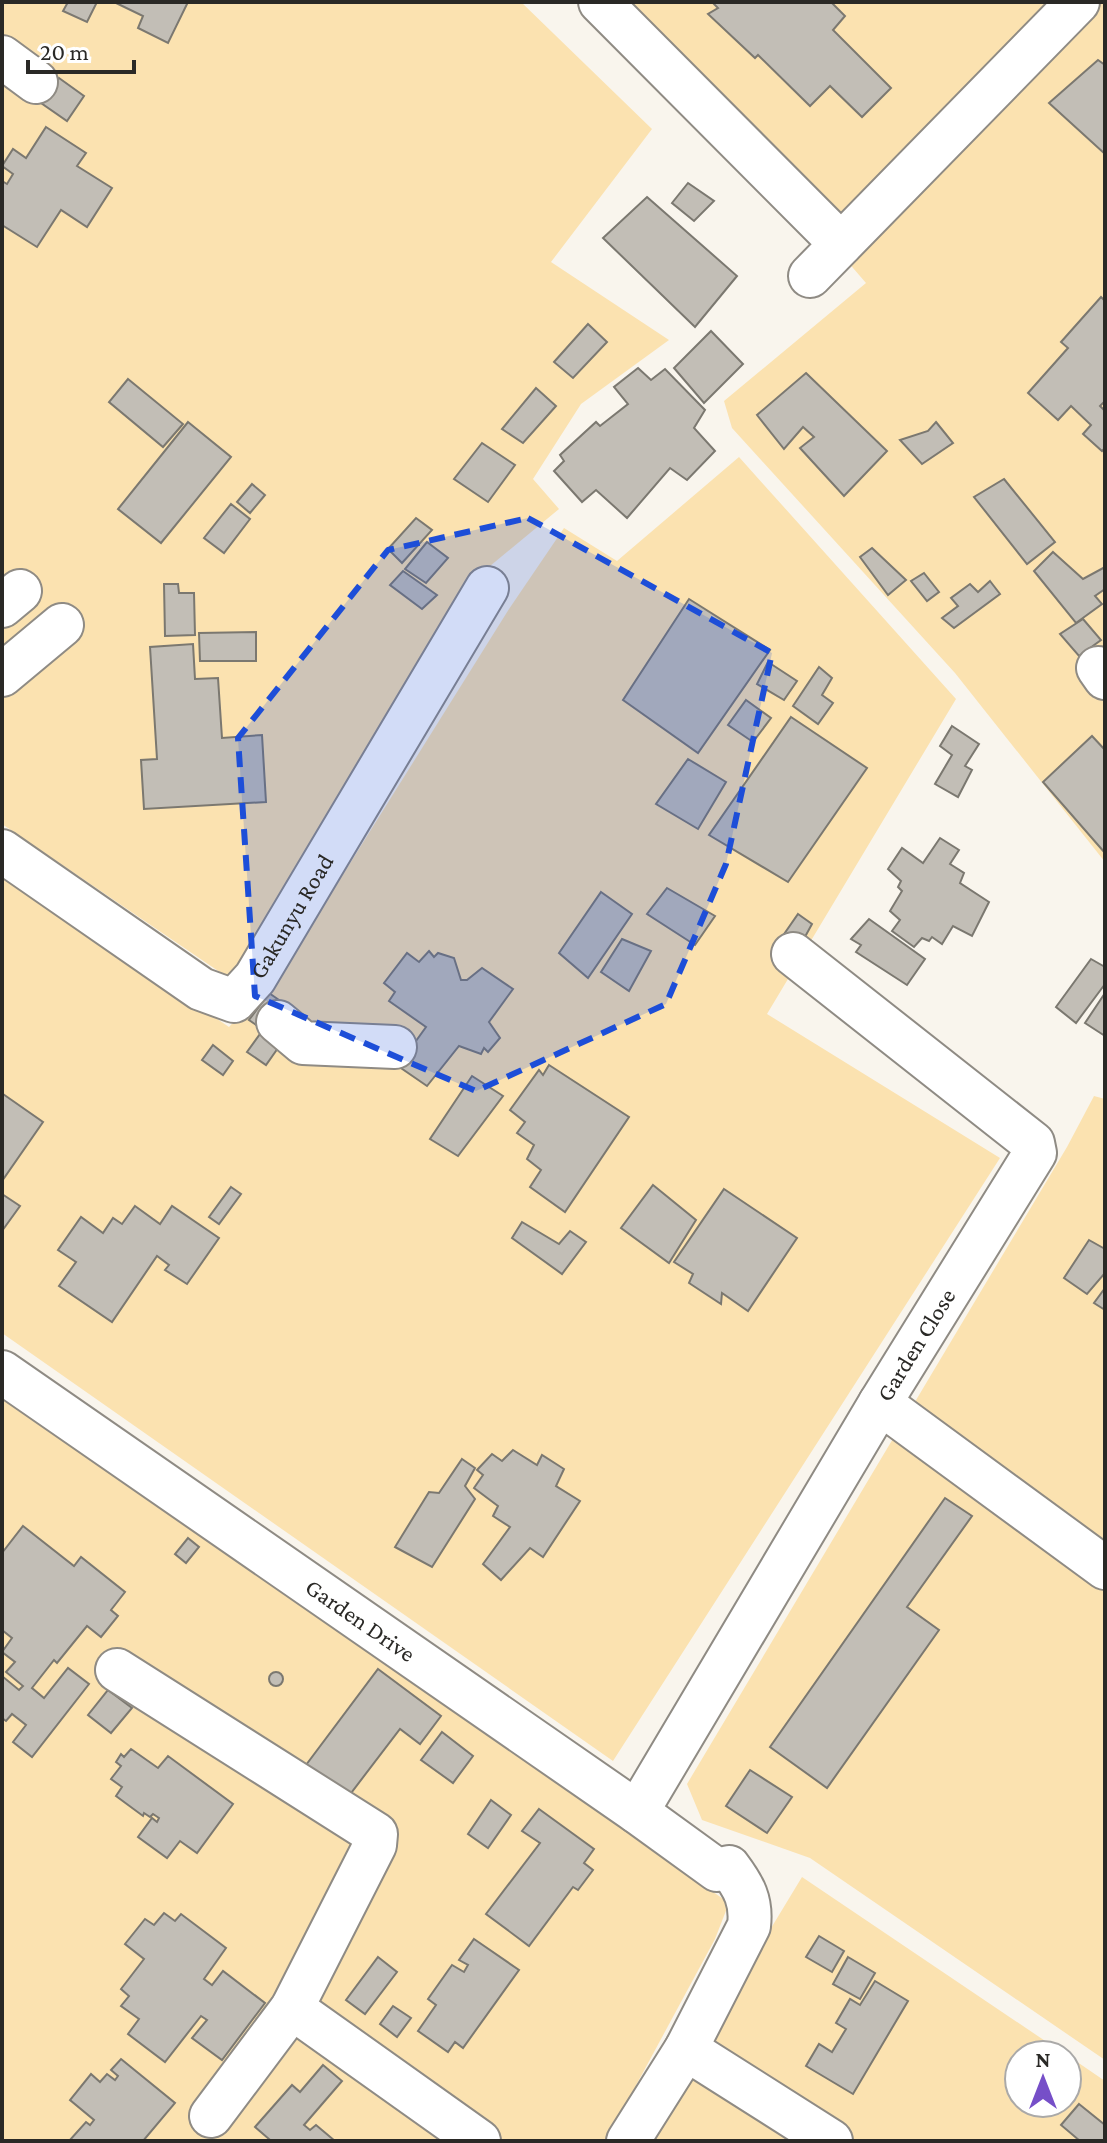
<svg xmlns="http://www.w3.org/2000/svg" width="1107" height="2143" viewBox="0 0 1107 2143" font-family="'Crimson Pro',serif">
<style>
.green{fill:#fbe2b0}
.building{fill:#c2beb6;stroke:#7b7870;stroke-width:2}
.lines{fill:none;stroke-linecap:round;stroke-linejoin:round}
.minor-casing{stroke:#8f8b84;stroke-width:46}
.minor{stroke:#fff;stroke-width:42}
.marked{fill:#1d4ed8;fill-opacity:0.2;stroke:#1d4ed8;stroke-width:6;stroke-dasharray:16 10;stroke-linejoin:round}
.labels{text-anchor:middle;stroke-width:8;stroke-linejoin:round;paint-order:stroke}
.street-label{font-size:24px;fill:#2a2926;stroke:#fff}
</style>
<rect width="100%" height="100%" fill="#f9f5ed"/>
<g class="green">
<polygon points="2,2 521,2 652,129 551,262 669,340 581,404 533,479 559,509 484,571 230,979 2,824"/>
<polygon points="623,2 1105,2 1105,862 955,673 732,428 724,401 866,283"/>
<polygon points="739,457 956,699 767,1014 1000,1158 613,1761 2,1333 2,873 229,1027 287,964 509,609 564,528 617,561"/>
<polygon points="1094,1096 1105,1099 1105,2060 810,1858 702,1820 687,1784 1067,1147"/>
<polygon points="2,1396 729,1903 715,1939 606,2141 2,2141"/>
<polygon points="802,1877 1066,2055 1019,2055 1019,2103 1067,2103 1067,2055 1105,2081 1105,2141 642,2141"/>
</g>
<g class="building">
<polygon points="68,2 97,2 87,22 63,11"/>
<polygon points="114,2 188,2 168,43 138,28 143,16"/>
<polygon points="712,2 831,2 845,16 833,30 891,88 862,117 830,86 810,106 758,55 755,58 708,14 718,8"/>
<polygon points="1098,60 1105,65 1105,154 1049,103"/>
<polygon points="59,78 84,96 67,121 41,103"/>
<polygon points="46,127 86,153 77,166 112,188 87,227 61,210 37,247 2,225 2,181 7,184 13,174 2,166 13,149 26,158"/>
<polygon points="688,183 714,201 694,221 672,203"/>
<polygon points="647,197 737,276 695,327 603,238"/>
<polygon points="1101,297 1105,301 1105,401 1100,406 1105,411 1105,448 1102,451 1083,434 1091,425 1071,406 1058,420 1028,393 1068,348 1061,342"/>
<polygon points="588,324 607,342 573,378 554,362"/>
<polygon points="711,331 743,364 704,403 674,368"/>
<polygon points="638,368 651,380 665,369 705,410 694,428 715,451 687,480 670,468 627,518 596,490 582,502 554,471 564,461 560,455 596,422 600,426 628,404 614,387"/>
<polygon points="806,373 887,451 844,496 800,448 814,437 803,427 784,449 757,415"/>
<polygon points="128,379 183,424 163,447 109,402"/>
<polygon points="536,388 556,406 523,443 502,429"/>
<polygon points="188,422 231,457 161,543 118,509"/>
<polygon points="936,422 953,443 922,464 900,440 928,431"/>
<polygon points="482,443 515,465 488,502 454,479"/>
<polygon points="1004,479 1055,542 1027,564 974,497"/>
<polygon points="252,484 265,495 250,513 237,502"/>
<polygon points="231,504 250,519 224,553 204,538"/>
<polygon points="416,518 432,530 402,563 388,549"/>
<polygon points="427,542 448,558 426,583 405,569"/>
<polygon points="872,548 906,580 888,595 860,557"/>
<polygon points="1053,552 1083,579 1105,567 1105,589 1095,596 1102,604 1076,623 1034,571"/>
<polygon points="403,571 437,595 422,609 390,585"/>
<polygon points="924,573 939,592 927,601 911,581"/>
<polygon points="990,581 1000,594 954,628 942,618 958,606 951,598 970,584 978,592"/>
<polygon points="164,584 178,584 179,593 194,593 195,635 165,636"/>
<polygon points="689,599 770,650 698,753 623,700"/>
<polygon points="1083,619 1101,640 1079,656 1060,634"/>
<polygon points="256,632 256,661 200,661 199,633"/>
<polygon points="193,644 195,679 218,678 222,738 262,735 266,802 144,809 141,760 157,759 150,647"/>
<polygon points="768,662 797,681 784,700 757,684"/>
<polygon points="819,667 832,678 822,695 833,703 818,724 793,706"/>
<polygon points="746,700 771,718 753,742 728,725"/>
<polygon points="791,717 867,768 788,882 709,835"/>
<polygon points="952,726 979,744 965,766 972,770 958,797 935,784 952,755 940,746"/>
<polygon points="1092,736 1105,750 1105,853 1043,782"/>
<polygon points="688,759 726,782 698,829 656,804"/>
<polygon points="940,838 959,850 950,864 964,873 960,883 989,902 972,936 953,926 942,944 932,937 929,941 922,938 914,947 892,931 900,920 890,911 902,891 898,887 901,881 888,869 902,848 923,863"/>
<polygon points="667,888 715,916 695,945 647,914"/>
<polygon points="601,892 632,914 588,978 559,953"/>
<polygon points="798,914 812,924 800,946 782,937"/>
<polygon points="869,919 925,959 907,985 856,952 861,945 851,939"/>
<polygon points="622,939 651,951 629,991 601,972"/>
<polygon points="429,951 434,957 438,953 454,958 461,980 467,980 482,968 513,989 489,1022 500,1038 488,1052 484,1048 481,1054 459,1046 427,1086 398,1066 426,1027 389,1001 395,992 384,983 407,953 419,962"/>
<polygon points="1091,959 1105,967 1105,984 1076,1023 1056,1007"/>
<polygon points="269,993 289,1007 269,1034 249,1020"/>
<polygon points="1105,993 1105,1036 1085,1023"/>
<polygon points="260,1034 278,1048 266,1065 247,1052"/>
<polygon points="213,1045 233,1061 223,1075 202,1060"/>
<polygon points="549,1065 629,1117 565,1212 530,1187 541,1170 527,1159 534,1145 517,1133 525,1122 510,1110 539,1070 543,1075"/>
<polygon points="472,1076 503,1096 458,1156 430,1139"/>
<polygon points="3,1094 43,1122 2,1181 2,1096"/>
<polygon points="653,1185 696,1220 669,1263 621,1228"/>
<polygon points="231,1187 241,1194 219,1224 209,1217"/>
<polygon points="724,1189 797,1238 748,1311 722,1293 721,1304 689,1283 693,1274 674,1262"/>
<polygon points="2,1194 20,1206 2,1231"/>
<polygon points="135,1206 160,1224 172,1206 219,1238 187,1284 165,1270 169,1265 157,1256 112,1322 59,1286 76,1262 58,1250 81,1217 103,1233 113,1218 122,1224"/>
<polygon points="522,1222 559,1244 570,1231 586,1242 562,1274 512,1238"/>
<polygon points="1089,1240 1105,1249 1105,1273 1087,1294 1064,1278"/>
<polygon points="1105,1288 1105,1310 1094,1303"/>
<polygon points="513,1450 537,1465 542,1455 564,1469 556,1486 580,1501 543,1557 530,1548 501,1580 483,1564 510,1527 493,1516 498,1506 474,1488 483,1475 477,1470 492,1454 502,1461"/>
<polygon points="462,1459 475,1468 465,1486 475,1499 432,1567 395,1547 429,1492 439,1493"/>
<polygon points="945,1498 972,1516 907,1607 939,1630 827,1788 770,1747"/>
<polygon points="23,1526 74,1566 81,1557 125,1592 111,1610 118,1616 101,1637 87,1626 57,1663 54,1660 32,1688 44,1698 68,1668 89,1684 32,1757 13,1742 26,1725 12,1714 6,1721 2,1718 2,1676 19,1690 23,1686 6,1672 15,1662 2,1652 12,1638 2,1630 2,1553"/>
<polygon points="188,1538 199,1547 186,1563 175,1554"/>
<polygon points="378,1669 441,1716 420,1744 400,1729 348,1797 306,1765"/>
<circle cx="276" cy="1679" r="7"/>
<polygon points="108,1690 132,1708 111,1733 88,1715"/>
<polygon points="442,1732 473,1756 453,1783 421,1760"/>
<polygon points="131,1749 158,1768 168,1756 233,1804 197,1853 180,1841 167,1858 138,1837 152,1818 157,1822 159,1818 153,1814 150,1817 144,1813 143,1816 116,1796 122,1787 111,1779 121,1766 116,1762 121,1754 124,1757"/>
<polygon points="750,1770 792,1797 767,1833 726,1806"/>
<polygon points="491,1800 511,1815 488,1848 468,1834"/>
<polygon points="539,1809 594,1849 584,1863 593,1870 578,1890 573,1887 529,1946 486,1914 540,1843 522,1831"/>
<polygon points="164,1913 175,1921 181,1914 226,1948 204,1979 212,1985 223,1971 265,2003 222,2060 192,2038 207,2020 201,2016 165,2062 128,2034 139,2019 121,2006 129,1996 121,1989 144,1959 125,1944 145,1919 154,1925"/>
<polygon points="819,1936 844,1951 832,1972 806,1957"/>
<polygon points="474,1939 519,1970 463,2048 455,2042 448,2052 418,2031 436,2005 428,1999 452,1965 464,1972 468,1965 459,1960"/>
<polygon points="378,1957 397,1972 365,2014 346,2000"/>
<polygon points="848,1957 875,1973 860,1999 833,1984"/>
<polygon points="875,1981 908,2001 853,2094 806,2066 819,2044 832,2052 846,2029 836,2023 850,1999 860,2005"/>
<polygon points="393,2006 411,2018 397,2037 380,2024"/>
<polygon points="121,2059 175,2103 143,2141 69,2141 86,2122 90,2125 94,2120 70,2100 91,2074 100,2082 107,2074 115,2080 118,2076 111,2070"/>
<polygon points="323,2065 342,2081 304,2125 310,2130 316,2125 335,2141 267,2141 269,2139 255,2127 292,2085 300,2092"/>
<polygon points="1079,2104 1105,2125 1105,2141 1080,2141 1061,2125"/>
</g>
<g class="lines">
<defs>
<g id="minor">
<polyline points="600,2 841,244"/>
<polyline points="2,57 36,82"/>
<polyline points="810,276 1078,2"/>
<polyline points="2,606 20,591"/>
<polyline points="1098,668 1105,678"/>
<polyline points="2,675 62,625"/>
<path id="s1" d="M2,851L201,989L234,1001L255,978L487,588"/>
<polyline points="278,1022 303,1043 395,1047"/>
<path id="s2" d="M2,1372L637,1812L717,1870L729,1867C744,1887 752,1901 749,1926L686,2049L628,2141"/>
<polyline points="880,1403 1105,1568"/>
<polyline points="117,1670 376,1834 375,1845 292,2008 211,2116"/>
<path id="s3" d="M637,1812L880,1403L1035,1153L1033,1143L793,954"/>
<polyline points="292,2008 479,2141"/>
<polyline points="686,2049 831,2141"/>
</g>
</defs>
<use href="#minor" class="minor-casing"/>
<use href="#minor" class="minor"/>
</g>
<path class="marked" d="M528,518L772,653L726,864L666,1004L476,1091L255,996L238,738L388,550Z"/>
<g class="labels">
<g class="street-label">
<text dy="8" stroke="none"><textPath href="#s1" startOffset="380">Gakunyu Road</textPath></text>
<text dy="8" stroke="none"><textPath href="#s3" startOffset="544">Garden Close</textPath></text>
<text dy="8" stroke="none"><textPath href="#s2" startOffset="436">Garden Drive</textPath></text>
</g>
</g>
<rect width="1107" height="2143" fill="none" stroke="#2a2926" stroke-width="8"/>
<g transform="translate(1043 2079)"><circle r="38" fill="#ffffff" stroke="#aaa9a8" stroke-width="2"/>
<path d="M0-6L14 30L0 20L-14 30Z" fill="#764fc8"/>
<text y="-12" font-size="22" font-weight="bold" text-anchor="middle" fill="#2a2926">N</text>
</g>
<path d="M28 60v12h106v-12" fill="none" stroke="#2a2926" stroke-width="4"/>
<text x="40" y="60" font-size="24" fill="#2a2926" stroke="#ffffff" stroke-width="6" paint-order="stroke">20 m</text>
</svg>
